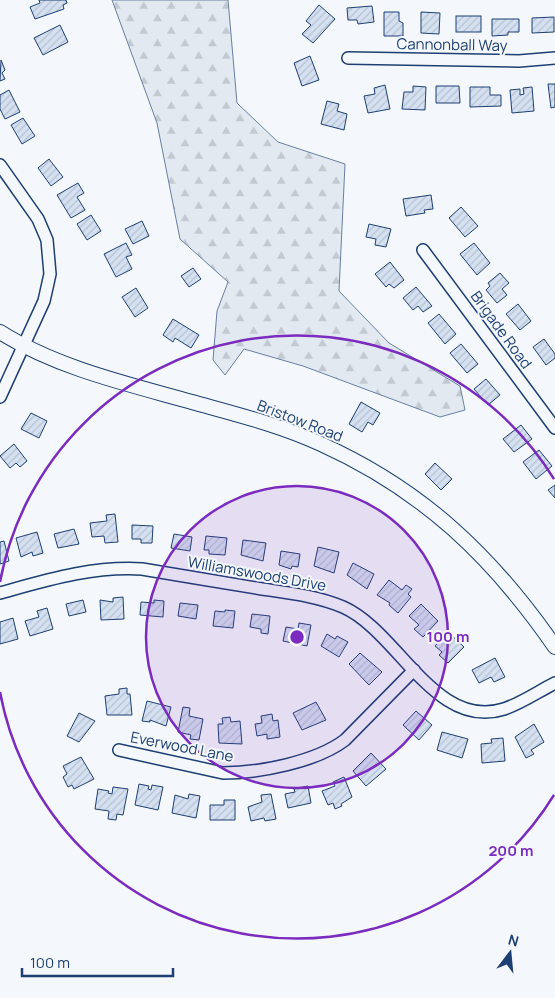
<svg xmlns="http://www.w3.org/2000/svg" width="555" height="998" viewBox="0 0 555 998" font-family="Manrope,sans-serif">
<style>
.forest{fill:url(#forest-firs);stroke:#687fa3}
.building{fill:url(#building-hatch);stroke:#1d3f73}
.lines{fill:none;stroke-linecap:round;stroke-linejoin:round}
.minor-casing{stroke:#1d3f73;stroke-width:14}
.major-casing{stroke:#1d3f73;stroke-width:16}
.minor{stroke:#f4f7fb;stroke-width:11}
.major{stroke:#f4f7fb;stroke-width:14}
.ring{fill:none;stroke:#7b2cbf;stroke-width:2.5}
.labels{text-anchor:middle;stroke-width:4;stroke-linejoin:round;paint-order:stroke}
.street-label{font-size:15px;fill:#1d3f73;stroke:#f4f7fb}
.centre{fill:#7b2cbf;stroke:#f4f7fb;stroke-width:2.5}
.ring-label{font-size:15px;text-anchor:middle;font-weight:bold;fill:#7b2cbf;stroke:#f4f7fb;stroke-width:4;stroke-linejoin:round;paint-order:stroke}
</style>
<defs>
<pattern id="forest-firs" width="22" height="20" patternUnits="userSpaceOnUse" patternTransform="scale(1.25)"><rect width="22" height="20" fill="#e3e9f0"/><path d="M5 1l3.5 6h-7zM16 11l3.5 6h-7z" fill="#c2c9d1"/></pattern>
<pattern id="building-hatch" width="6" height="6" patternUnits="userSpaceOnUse" patternTransform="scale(1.25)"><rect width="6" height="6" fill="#d5e0f0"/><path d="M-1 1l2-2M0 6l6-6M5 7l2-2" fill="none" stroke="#b6c1d1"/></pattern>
</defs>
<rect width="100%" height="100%" fill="#f4f7fb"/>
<polygon class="forest" points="112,0 228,0 237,103 278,142 345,164 339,291 389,343 460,386 465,410 440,417 303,366 244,349 225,375 213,360 217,311 228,282 180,239 157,123"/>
<g class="building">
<polygon points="39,0 66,0 67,3 63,5 64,9 35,19 30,7 40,3"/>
<polygon points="319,5 335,19 313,43 302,34 311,25 306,21"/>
<polygon points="372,6 374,22 358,24 357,20 348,20 347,8"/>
<polygon points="384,12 399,12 399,21 403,23 403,36 384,36"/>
<polygon points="421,12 440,13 439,34 421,33"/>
<rect x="456" y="16" width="25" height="16"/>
<polygon points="554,17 554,32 532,33 532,18"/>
<polygon points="492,19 519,19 519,32 508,32 508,35 492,36"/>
<polygon points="60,25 68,42 43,55 34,38"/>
<polygon points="310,56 319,80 302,86 294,63"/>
<polygon points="1,60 5,70 2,73 5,79 0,81"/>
<polygon points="548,84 555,84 555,107 551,108"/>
<polygon points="385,85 390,109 368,113 364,96 375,94 374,88"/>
<polygon points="413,86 426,87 425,110 402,109 404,92 413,92"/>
<polygon points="436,86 459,86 460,103 436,103"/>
<polygon points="470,87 490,87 490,95 501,95 501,106 470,107"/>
<polygon points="532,87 534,111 512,113 510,90 520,89 520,95 524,94 523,88"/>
<polygon points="9,90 20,112 5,119 0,109 0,95"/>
<polygon points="327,101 339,104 337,111 347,114 344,130 321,124"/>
<polygon points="23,118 35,136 22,144 11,125"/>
<polygon points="49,159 63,177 51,186 38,168"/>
<polygon points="78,183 84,193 77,197 85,210 71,218 57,195"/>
<polygon points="431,195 433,209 424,210 425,213 406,216 403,199"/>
<polygon points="461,207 478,226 465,237 449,218"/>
<polygon points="91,215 101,231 87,240 77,224"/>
<polygon points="142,221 149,236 133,244 125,229"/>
<polygon points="369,224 391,229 386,247 375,245 376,239 366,237"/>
<polygon points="126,243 132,255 126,257 132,269 116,277 104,254"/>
<polygon points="474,243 490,263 477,275 460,254"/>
<polygon points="390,262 404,280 394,288 389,284 386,287 375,274"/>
<polygon points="193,268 201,279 189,287 181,276"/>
<polygon points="500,273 509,283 502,289 507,295 497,303 486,290 490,286 488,283"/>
<polygon points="416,287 432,306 423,312 418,306 413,310 403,298"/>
<polygon points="136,288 148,308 135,317 122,297"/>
<polygon points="518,304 531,321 520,330 506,314"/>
<polygon points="439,314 456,334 445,344 428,323"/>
<polygon points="173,319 199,335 191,348 175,338 173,342 163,335"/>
<polygon points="544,339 555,354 555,358 546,365 533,347"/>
<polygon points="461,344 478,364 467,373 450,353"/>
<polygon points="486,379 500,395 488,405 474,389"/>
<polygon points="361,402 380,413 373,425 368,422 362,432 349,424"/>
<polygon points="31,413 47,421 39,438 21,429"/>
<polygon points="521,425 532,439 514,452 503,439"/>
<polygon points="14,444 27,461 20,467 16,463 10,468 0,456"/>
<polygon points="539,450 552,466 536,479 523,462"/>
<polygon points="435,463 452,479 441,490 425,474"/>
<polygon points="555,485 555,498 548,490"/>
<polygon points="115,514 118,542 105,543 104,536 92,537 90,523 107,521 106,515"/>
<polygon points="132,525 153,526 152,543 141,543 141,539 132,539"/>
<polygon points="74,529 79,544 58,548 54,534"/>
<polygon points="37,532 43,553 33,556 32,552 21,557 16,538"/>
<polygon points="174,534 192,537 190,551 171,548"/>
<polygon points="206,536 227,538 225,555 209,554 209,550 204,550"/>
<polygon points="243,540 266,543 263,561 241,555"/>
<polygon points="4,541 9,561 0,564 0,542"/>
<polygon points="318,547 339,552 334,573 314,566"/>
<polygon points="281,551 300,554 298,567 292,566 291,569 279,565"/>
<polygon points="353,563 374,574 367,589 347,575"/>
<polygon points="389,580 402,590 406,585 412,589 408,594 411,597 398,613 389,605 390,603 377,595"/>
<polygon points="123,597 124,619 101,620 100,600 113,602 113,598"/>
<polygon points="83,600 86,612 69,616 66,604"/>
<polygon points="154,600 164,601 163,617 140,615 141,602 154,603"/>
<polygon points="180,603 198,605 196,619 178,616"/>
<polygon points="421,604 438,621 423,637 414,629 419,625 409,616"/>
<polygon points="47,608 53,629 30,636 25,621 39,617 37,611"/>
<polygon points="225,610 235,611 233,628 213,626 215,611 225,612"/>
<polygon points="252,614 270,616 268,634 261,633 261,629 250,627"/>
<polygon points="13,618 18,639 0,644 0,622"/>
<polygon points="299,623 311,625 307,646 283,641 286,627 298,629"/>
<polygon points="448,632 464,647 448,663 439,655 442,652 435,646"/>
<polygon points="327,634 335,639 337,636 348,642 339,657 321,646"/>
<polygon points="360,653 382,672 369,685 349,664"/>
<polygon points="495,658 505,677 494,682 491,677 479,683 472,670"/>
<polygon points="127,688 127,694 130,694 132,715 107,715 105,696 119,694 119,689"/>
<polygon points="147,701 171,707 166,726 150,720 150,722 142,721"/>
<polygon points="316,702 326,720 302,730 293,713"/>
<polygon points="183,707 190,708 189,716 203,719 199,740 190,739 191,735 178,732"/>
<polygon points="416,711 432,725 419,740 403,725"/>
<polygon points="79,713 95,721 79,742 67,736"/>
<polygon points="272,714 273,721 278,720 280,737 267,739 267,734 257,736 255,724 262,723 261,716"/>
<polygon points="230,717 231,722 240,721 242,744 219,743 218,724 223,724 222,718"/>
<polygon points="534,724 544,742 531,750 534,754 526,758 515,737"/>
<polygon points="442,732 468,739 462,758 437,750"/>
<polygon points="503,738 505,761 482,763 481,744 492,743 491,739"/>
<polygon points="371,753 386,769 366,786 353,771"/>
<polygon points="81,757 94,779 74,789 72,785 68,787 63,777 67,774 63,766"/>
<polygon points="344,777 352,797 341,804 342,806 335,809 333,803 328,805 322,791 335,786 333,782"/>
<polygon points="139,784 149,786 148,789 151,790 152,785 163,787 158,810 135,805"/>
<polygon points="308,786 311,803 288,808 285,794 295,792 294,789"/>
<polygon points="113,787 128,789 123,815 117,814 116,820 108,819 109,811 95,809 98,789 109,791 108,793 112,794"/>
<polygon points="189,794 200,796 196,818 172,813 175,795 188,799"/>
<polygon points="271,794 276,819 265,821 264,818 251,821 248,807 262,802 261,795"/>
<polygon points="224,800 235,800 235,820 210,820 210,805 224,805"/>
</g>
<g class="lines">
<defs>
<g id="minor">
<polyline points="348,58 519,61 555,58"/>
<polyline points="0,165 38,219 47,240 50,274 44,301 0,397"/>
<polyline points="423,250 555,428"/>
<path d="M0,593C47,580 92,566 142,569C182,576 222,582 262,589C289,593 317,596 343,607C398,631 435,731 504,709C522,703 539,691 555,683"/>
<path d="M119,750L223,773C259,773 316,762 345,740L414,670"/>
</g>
<path id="major" d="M0,332C57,368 128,384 192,402C235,414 280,425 321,444C423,490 492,556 555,647"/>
</defs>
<use href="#minor" class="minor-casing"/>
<use href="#major" class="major-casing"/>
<use href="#minor" class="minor"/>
<use href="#major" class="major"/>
</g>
<circle cx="297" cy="637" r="151" fill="#7b2cbf" fill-opacity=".12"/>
<g class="ring">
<circle cx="297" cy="637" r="151"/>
<path d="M554 795A302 302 0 0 1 0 692M0 582A302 302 0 0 1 554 479"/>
</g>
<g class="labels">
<g class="street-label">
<text transform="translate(452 45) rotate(1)" y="5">Cannonball Way</text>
<text transform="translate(501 330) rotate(54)" y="5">Brigade Road</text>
<text transform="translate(300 421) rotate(21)" y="5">Bristow Road</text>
<text transform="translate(257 574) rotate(10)" y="5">Williamswoods Drive</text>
<text transform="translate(182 747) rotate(11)" y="5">Everwood Lane</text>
</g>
</g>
<circle cx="297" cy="637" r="8" class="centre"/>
<g class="ring-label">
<text x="448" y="642">100 m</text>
<text x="511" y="856">200 m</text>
</g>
<g transform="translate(510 953) rotate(16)" stroke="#f4f7fb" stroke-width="4" paint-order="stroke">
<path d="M0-4L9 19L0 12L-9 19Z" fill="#1d3f73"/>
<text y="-8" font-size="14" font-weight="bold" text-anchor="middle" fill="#1d3f73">N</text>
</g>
<path d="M22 968v8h151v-8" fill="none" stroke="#1d3f73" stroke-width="2.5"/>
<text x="30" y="968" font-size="15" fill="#1d3f73" stroke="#f4f7fb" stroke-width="4" paint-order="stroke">100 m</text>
</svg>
